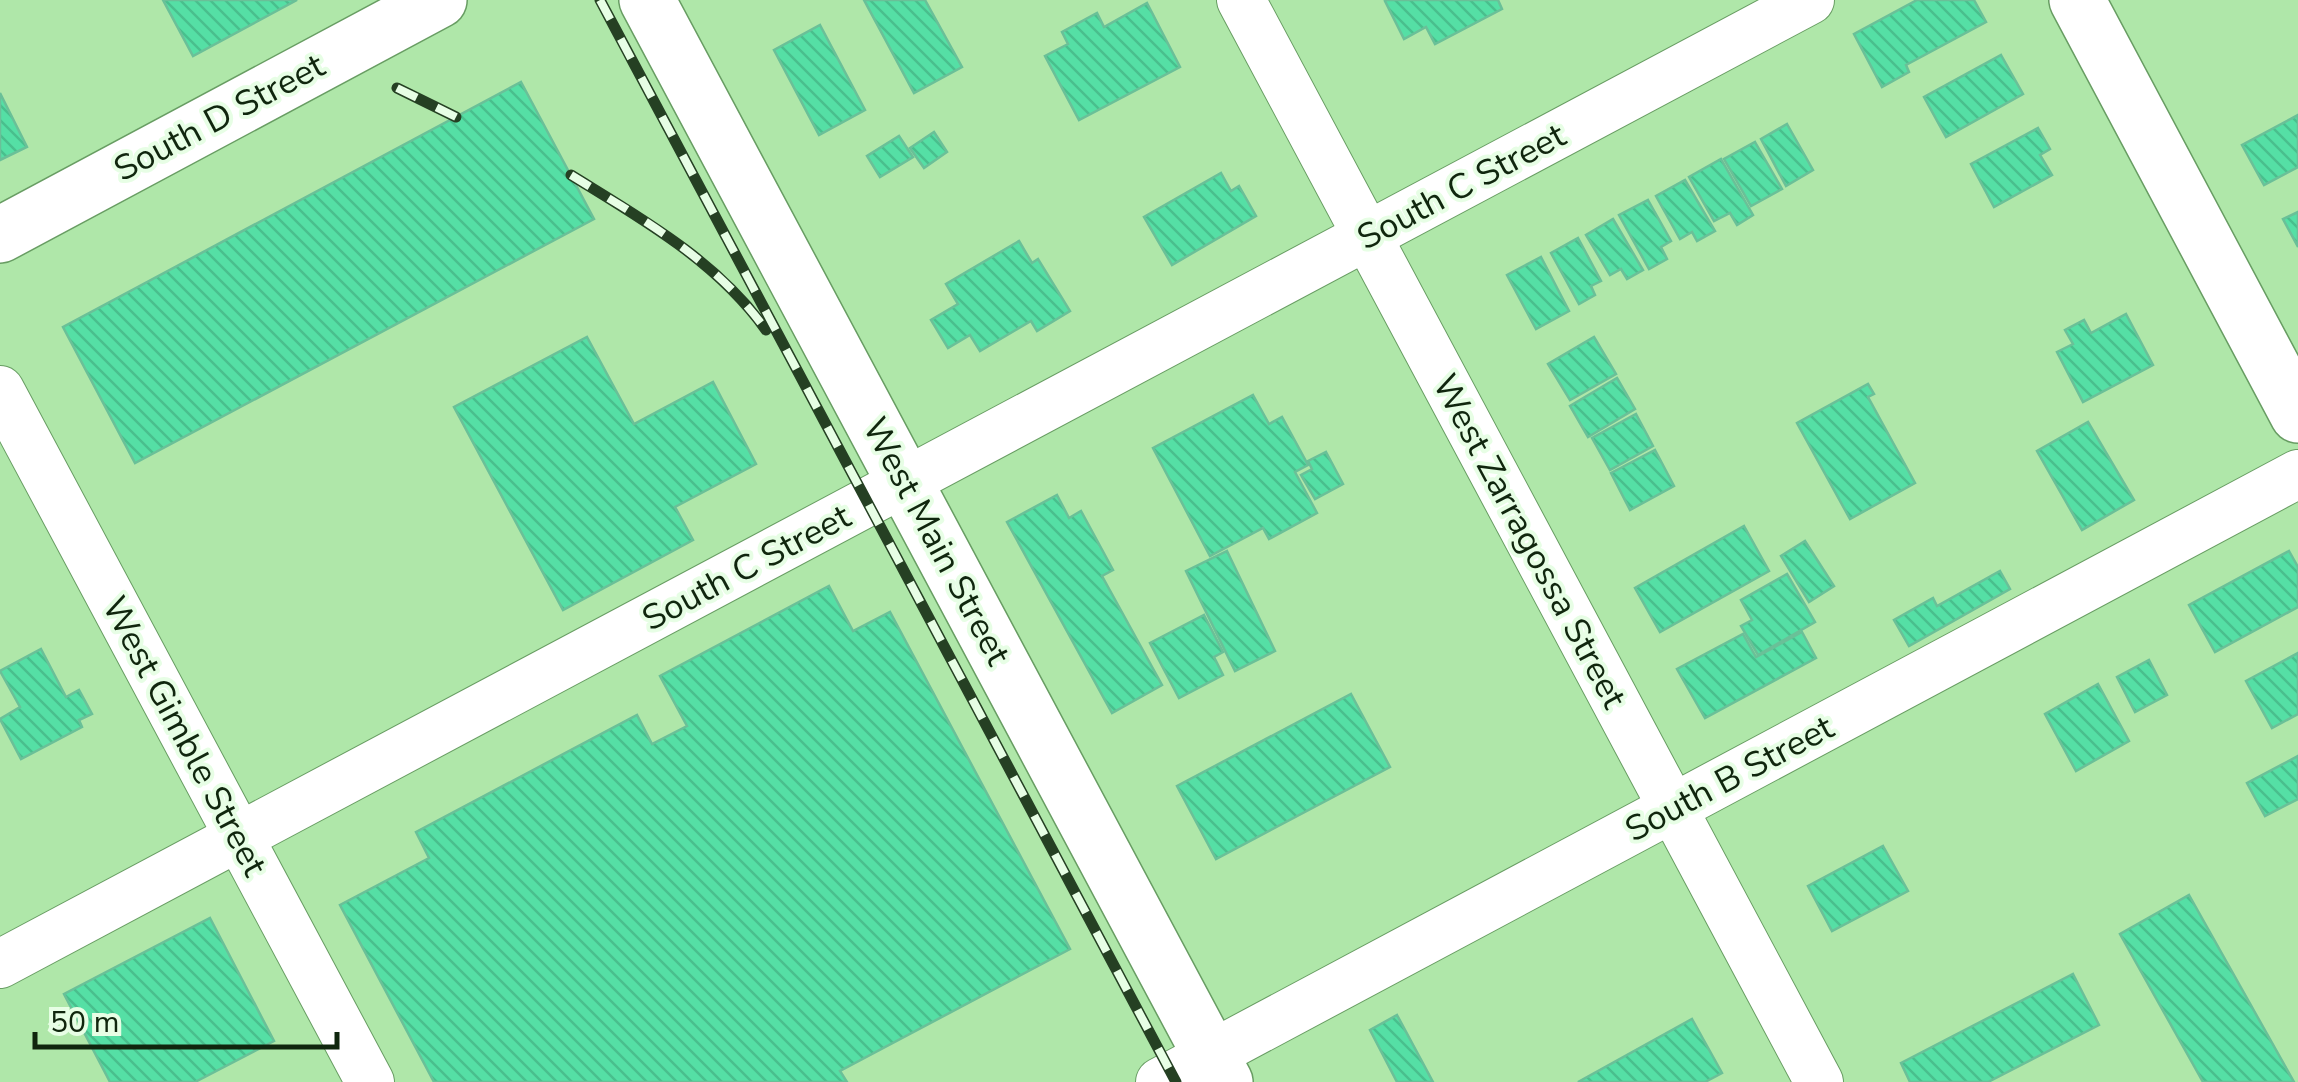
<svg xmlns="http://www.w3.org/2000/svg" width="2298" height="1082" viewBox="0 0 2298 1082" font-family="'Nunito Sans',sans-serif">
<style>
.building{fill:url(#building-back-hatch);stroke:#6ac098;stroke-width:2.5}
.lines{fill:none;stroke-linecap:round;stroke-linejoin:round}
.minor-casing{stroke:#689d63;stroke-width:50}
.tertiary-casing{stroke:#689d63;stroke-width:58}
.secondary-casing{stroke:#689d63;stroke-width:58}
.minor{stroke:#fff;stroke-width:48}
.tertiary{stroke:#fff;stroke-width:55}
.secondary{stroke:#fff;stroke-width:55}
.rail-casing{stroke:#254023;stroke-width:11}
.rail{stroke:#e7fee5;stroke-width:8;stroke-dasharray:22;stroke-linecap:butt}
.labels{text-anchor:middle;stroke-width:8;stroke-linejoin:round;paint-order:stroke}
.street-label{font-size:35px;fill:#10260e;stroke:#e7fee5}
</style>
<defs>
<pattern id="building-back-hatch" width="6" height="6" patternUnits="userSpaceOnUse" patternTransform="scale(2.5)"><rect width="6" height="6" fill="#55dfa5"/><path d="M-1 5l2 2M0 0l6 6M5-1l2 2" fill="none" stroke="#49bf8d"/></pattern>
</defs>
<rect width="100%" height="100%" fill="#afe7a9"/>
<g class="building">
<polygon points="163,0 297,0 193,56"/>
<polygon points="864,0 925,0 962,67 914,93"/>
<polygon points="1387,0 1498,0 1502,9 1435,44 1426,27 1404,39 1385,1"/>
<polygon points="1917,0 1974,0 1986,22 1906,65 1909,72 1882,87 1854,34"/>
<polygon points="1147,3 1180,67 1079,120 1045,56 1068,44 1062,32 1097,13 1104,27"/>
<polygon points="820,25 865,110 819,135 774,50"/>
<polygon points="2001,55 2023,94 1946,137 1924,97"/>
<polygon points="521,82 594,219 135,463 63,327"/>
<polygon points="0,93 27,147 0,160"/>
<polygon points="2298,115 2298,167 2264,185 2242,145"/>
<polygon points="1787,124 1813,170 1786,186 1761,139"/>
<polygon points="2038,128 2050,149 2040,155 2052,175 1994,207 1971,164"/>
<polygon points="934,132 947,152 924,168 910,148"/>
<polygon points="899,136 913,157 880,177 867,156"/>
<polygon points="1755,142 1782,189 1751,206 1724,159"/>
<polygon points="1721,159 1753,215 1737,225 1730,213 1714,221 1689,177"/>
<polygon points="1221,173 1231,191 1239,186 1256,216 1172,265 1144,217"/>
<polygon points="1685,180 1715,231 1697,241 1692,232 1680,239 1656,196"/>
<polygon points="1648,200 1671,241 1661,247 1667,259 1649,269 1619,215"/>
<polygon points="2298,212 2298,247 2283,219"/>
<polygon points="1613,219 1643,270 1627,279 1621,269 1610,275 1586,235"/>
<polygon points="1578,238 1601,281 1591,286 1595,295 1579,304 1551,253"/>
<polygon points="1019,241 1032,263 1038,259 1070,311 1037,331 1031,321 980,351 970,335 948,348 931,320 958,304 946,284"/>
<polygon points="1541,257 1569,311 1536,329 1507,275"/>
<polygon points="2126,314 2153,365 2083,402 2057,352 2073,344 2065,330 2084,320 2091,333"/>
<polygon points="587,337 634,424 713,382 756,464 675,507 693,540 563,610 454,407"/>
<polygon points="1594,337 1616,374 1570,400 1548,364"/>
<polygon points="1617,378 1635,409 1588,437 1570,406"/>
<polygon points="1868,384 1874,394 1868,397 1915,483 1850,519 1797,423"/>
<polygon points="1253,395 1269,424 1282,417 1308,465 1295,472 1317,513 1269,539 1263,528 1210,556 1153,448"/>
<polygon points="1636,414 1653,446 1610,470 1592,438"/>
<polygon points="2088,422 2134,500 2082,530 2037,451"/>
<polygon points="1655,450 1674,486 1630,510 1611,473"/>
<polygon points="1326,452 1343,484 1315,499 1301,475 1312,469 1308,461"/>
<polygon points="1057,495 1069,518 1081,511 1113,570 1102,576 1162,685 1112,713 1007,522"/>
<polygon points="1744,526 1769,571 1660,632 1635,588"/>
<polygon points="1805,541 1834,586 1809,602 1781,556"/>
<polygon points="1227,551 1275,651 1235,671 1186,571"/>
<polygon points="2289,551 2298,567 2298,607 2215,652 2189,605"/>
<polygon points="2000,571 2010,589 1909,646 1894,620 1933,598 1937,606"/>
<polygon points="1787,574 1815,622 1758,655 1741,626 1752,620 1741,600"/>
<polygon points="829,586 853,631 890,612 1070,949 840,1071 847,1082 434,1082 340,905 429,858 416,832 637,715 652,744 687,726 660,676"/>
<polygon points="1204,615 1223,652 1214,657 1223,675 1179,698 1150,643"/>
<polygon points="1802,632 1816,658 1705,718 1677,669 1743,634 1756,657"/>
<polygon points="41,649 66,697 79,690 92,714 79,720 82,727 21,759 0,719 20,707 0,671"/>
<polygon points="2298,653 2298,714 2272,728 2246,681"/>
<polygon points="2149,660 2167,695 2135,712 2117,677"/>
<polygon points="2098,684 2129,741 2076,771 2045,714"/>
<polygon points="1351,694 1390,767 1216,859 1177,786"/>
<polygon points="2298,756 2298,799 2265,816 2247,783"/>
<polygon points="1883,846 1908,891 1832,931 1808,886"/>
<polygon points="2189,895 2294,1082 2203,1082 2120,934"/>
<polygon points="210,918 274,1041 195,1082 110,1082 64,994"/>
<polygon points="2073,974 2099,1025 1988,1082 1910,1082 1901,1063"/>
<polygon points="1397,1015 1433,1082 1397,1082 1370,1030"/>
<polygon points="1692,1019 1722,1073 1705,1082 1578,1082"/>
</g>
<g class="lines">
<defs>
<g id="minor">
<polyline points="1241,0 1819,1082"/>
<polyline points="0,390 370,1082"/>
<polyline points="0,964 1810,0"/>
<polyline points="1160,1082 2298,474"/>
</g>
<g id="tertiary">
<polyline points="2077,0 2298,415"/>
<polyline points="0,235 439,0"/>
</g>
<polyline id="secondary" points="647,0 1225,1082"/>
</defs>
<use href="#minor" class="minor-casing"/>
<use href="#tertiary" class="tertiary-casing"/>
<use href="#secondary" class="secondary-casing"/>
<use href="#minor" class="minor"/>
<use href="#tertiary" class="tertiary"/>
<use href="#secondary" class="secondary"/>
<defs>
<g id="rail">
<polyline points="600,0 1176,1082"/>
<polyline points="397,88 456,117"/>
<path d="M571,175C642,219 717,261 766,330"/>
</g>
</defs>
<use href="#rail" class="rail-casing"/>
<use href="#rail" class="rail"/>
</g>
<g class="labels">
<g class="street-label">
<text transform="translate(219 117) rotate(-28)" y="12">South D Street</text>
<text transform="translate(1461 186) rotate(-28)" y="12">South C Street</text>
<text transform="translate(937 541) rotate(62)" y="12">West Main Street</text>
<text transform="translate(1530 541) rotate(62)" y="12">West Zarragossa Street</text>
<text transform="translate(746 567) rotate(-28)" y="12">South C Street</text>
<text transform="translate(185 736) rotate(62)" y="12">West Gimble Street</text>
<text transform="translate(1729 778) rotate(-28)" y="12">South B Street</text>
</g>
</g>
<path d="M35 1032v15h302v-15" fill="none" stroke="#10260e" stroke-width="5"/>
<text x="50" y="1032" font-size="30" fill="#10260e" stroke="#e7fee5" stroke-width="8" paint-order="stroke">50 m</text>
</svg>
